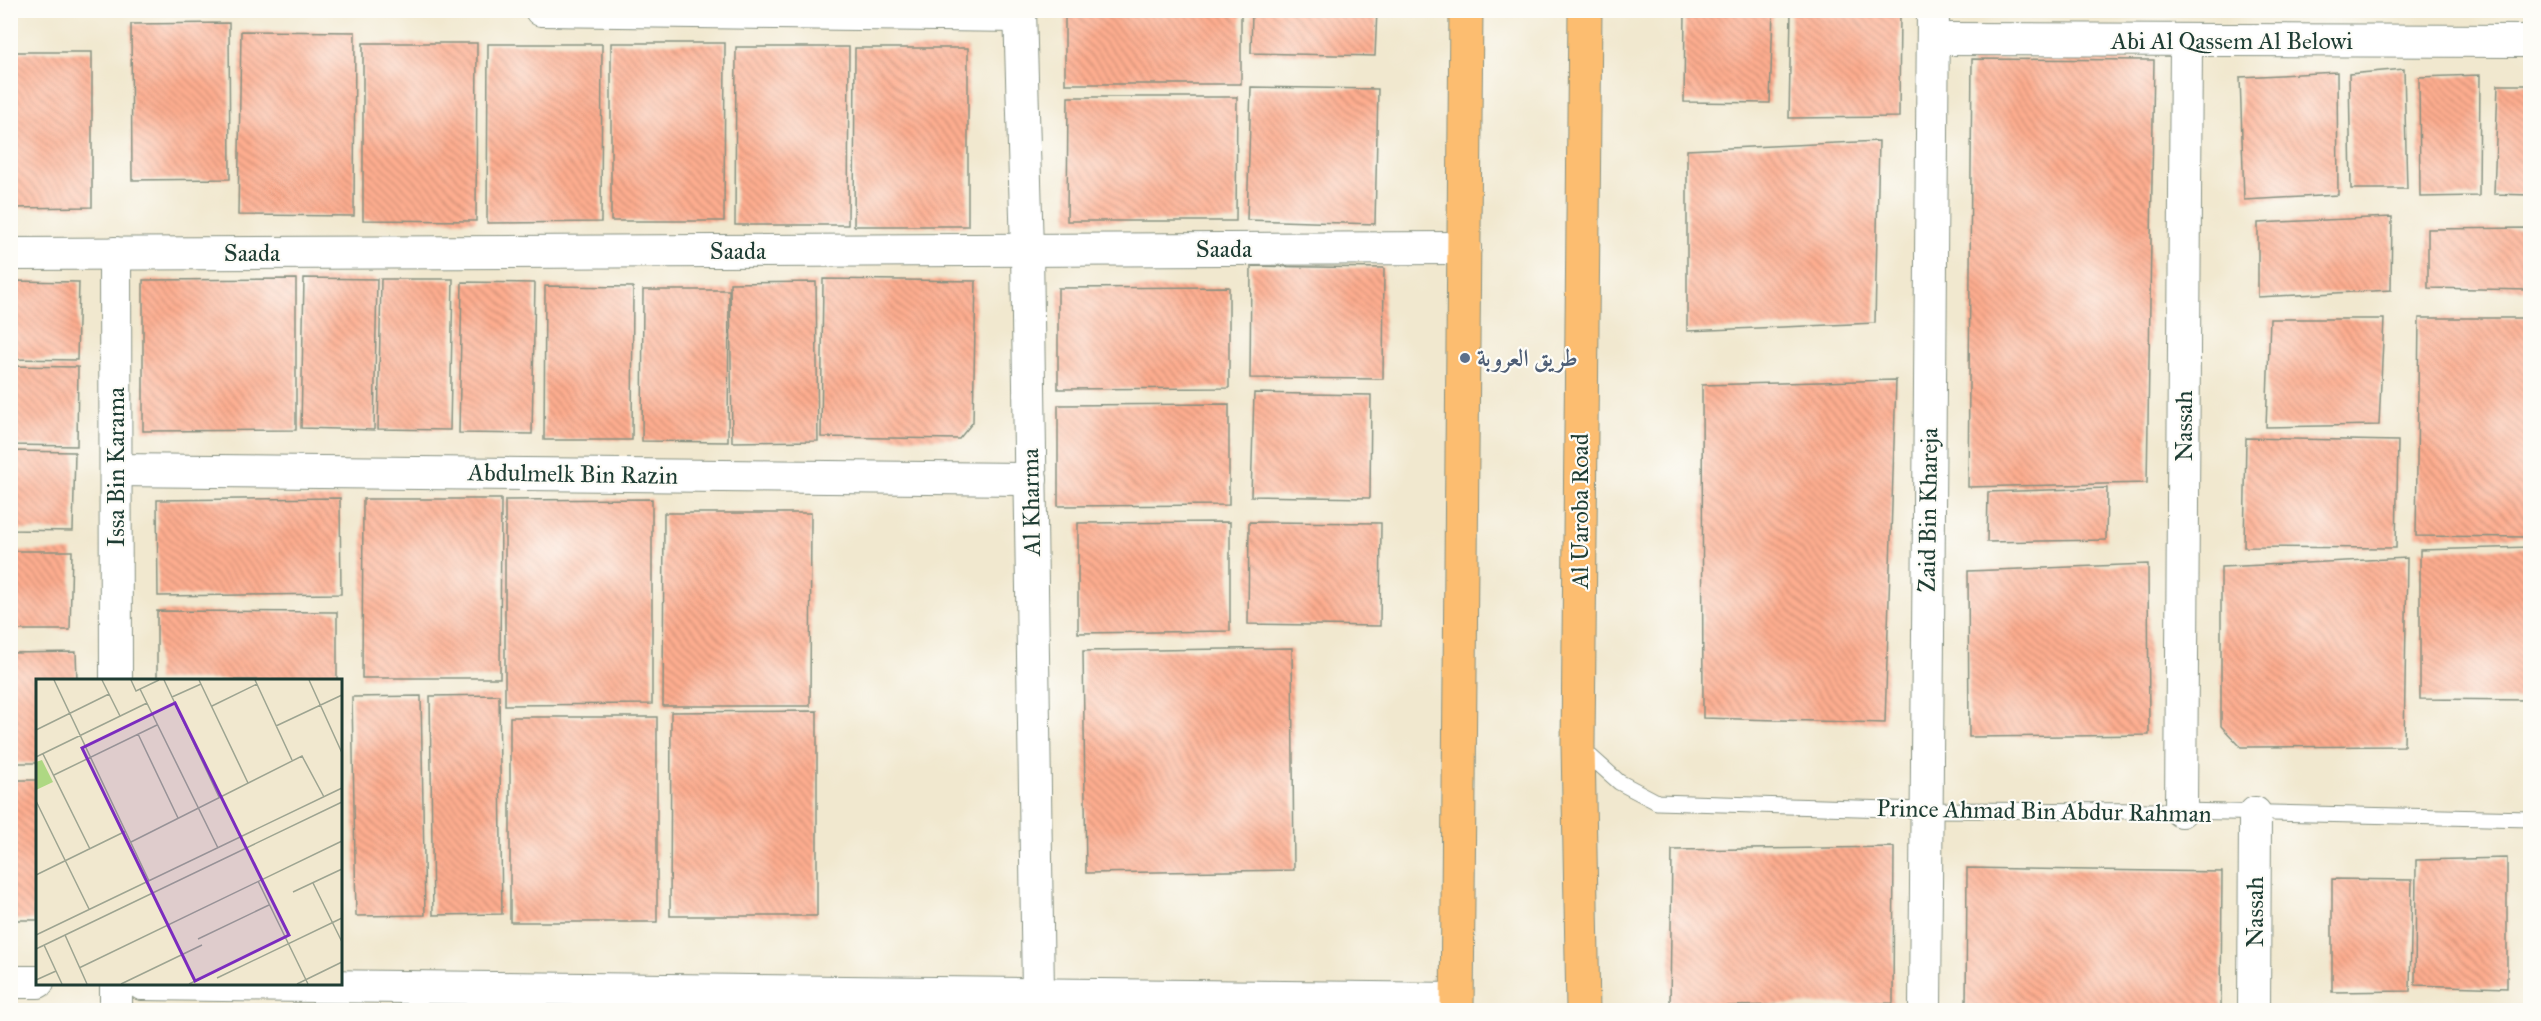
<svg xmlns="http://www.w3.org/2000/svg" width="2541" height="1021" viewBox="0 0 2541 1021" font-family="'IM FELL Great Primer',Amiri,serif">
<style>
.building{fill:url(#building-back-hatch)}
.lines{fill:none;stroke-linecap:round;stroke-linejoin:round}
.service-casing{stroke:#889282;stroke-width:17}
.minor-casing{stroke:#889282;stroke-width:34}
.primary-casing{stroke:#889282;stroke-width:35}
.service{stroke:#fff;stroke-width:15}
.minor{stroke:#fff;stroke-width:32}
.primary{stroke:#fcbd6f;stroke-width:33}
.service-dot{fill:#5c6f8a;stroke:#fdfcf7;stroke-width:2}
.labels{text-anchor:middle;stroke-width:4.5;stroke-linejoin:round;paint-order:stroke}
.street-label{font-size:24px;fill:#1f3d34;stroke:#fdfcf7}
.service-label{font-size:24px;font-weight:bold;fill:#4e5e75;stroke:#fdfcf7;text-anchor:start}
.inset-road{fill:none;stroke:#9da491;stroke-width:1.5}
.view{fill:#7b2cbf;fill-opacity:0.15;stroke:#7b2cbf;stroke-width:3}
.inset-edge{fill:none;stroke:#1f3d34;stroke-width:3}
</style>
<defs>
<pattern id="building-back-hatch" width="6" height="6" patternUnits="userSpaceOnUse" patternTransform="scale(1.5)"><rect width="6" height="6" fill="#fead8f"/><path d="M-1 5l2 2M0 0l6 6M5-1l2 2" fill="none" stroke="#cd8e76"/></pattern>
</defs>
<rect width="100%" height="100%" fill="#fdfcf7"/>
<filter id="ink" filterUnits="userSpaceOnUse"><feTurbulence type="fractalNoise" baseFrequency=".0167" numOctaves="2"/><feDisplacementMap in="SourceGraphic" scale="12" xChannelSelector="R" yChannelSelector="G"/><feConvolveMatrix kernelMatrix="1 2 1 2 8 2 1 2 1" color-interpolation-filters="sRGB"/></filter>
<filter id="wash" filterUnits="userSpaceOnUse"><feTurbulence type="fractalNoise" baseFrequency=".008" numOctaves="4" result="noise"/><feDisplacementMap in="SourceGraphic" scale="24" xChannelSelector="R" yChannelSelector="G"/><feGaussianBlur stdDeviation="1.35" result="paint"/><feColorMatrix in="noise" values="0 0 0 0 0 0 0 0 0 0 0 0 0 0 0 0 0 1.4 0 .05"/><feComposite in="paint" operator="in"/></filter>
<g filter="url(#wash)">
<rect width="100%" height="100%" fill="#f1e8cf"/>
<g id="blocks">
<g class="building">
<rect x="1065" y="10" width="176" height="74"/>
<polygon points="1252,10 1377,10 1375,56 1251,53"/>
<polygon points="1685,10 1773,10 1770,103 1684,102"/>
<polygon points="1791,10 1900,10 1899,117 1789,118"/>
<polygon points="229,23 230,179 132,180 131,24"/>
<polygon points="241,31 355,32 354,216 238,215"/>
<polygon points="363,43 477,43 476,221 363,220"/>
<polygon points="611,43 725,43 724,221 611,221"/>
<polygon points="488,44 602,44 601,222 487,223"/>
<polygon points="736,47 849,47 848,225 735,225"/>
<polygon points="855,48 968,48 968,226 854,226"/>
<polygon points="10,52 92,52 92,207 10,208"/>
<polygon points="1972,59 2154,60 2147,483 1968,487"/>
<polygon points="2404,69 2407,189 2351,189 2349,74"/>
<polygon points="2337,72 2338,195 2244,200 2240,77"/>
<polygon points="2480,75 2479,196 2420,197 2419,77"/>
<polygon points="2498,85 2530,85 2530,195 2494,194"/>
<polygon points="1251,87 1378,89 1375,224 1247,220"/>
<polygon points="1068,97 1237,97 1236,221 1067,221"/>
<polygon points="1879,141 1875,323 1687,331 1687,150"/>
<polygon points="2392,217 2391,290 2258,297 2258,223"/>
<polygon points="2530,228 2530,290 2428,288 2428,229"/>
<polygon points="1251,266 1384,268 1383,379 1250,378"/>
<polygon points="304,278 377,279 374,430 301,428"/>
<polygon points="296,279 296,430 143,431 143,280"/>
<polygon points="381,279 453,279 450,430 378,429"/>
<polygon points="823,279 976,281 973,422 959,439 821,437"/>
<polygon points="10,281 79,282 77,360 10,359"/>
<polygon points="462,282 535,283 532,434 459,433"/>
<polygon points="816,282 818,441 732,442 730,283"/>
<polygon points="545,286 633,287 632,440 544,440"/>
<polygon points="1229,287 1229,388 1058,389 1058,288"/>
<polygon points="643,290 729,290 728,442 642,441"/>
<polygon points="2419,318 2530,318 2530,537 2416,536"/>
<polygon points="2270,319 2384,319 2379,425 2266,427"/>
<polygon points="10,366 78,367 77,446 10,445"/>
<polygon points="1896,380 1885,723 1703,718 1702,385"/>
<polygon points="1254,393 1371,395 1370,498 1251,496"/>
<polygon points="1229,404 1229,505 1058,506 1058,405"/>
<polygon points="2246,438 2398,441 2396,548 2244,547"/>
<polygon points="10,451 75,452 73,531 10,530"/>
<polygon points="2107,488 2106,540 1987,542 1988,492"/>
<polygon points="340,498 341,594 158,596 157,500"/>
<polygon points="363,499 501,499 500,678 362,678"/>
<polygon points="652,499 652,704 505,705 505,500"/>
<polygon points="664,513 811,513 810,706 663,706"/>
<polygon points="1230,522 1230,631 1078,633 1078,523"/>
<polygon points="1249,522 1381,523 1380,626 1248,624"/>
<polygon points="2530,547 2530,700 2420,699 2420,550"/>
<polygon points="10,551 72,551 70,630 10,630"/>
<polygon points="2407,558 2404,746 2241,747 2221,726 2221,567"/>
<polygon points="2148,564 2149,735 1969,737 1968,571"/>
<polygon points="157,611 337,612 337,680 157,680"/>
<polygon points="1292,648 1294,870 1086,873 1083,651"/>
<polygon points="76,652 77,680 38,680 38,763 10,763 10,653"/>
<polygon points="499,695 502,914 433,915 430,696"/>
<polygon points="421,696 425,915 356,916 352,697"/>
<polygon points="817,711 817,916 670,916 671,712"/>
<rect x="510" y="717" width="147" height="205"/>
<rect x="10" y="780" width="28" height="140"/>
<polygon points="1894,847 1893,1003 1670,1007 1672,850"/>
<polygon points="2507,858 2507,988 2415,985 2416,860"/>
<polygon points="1967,868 2222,872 2221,1010 1966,1010"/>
<polygon points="2332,879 2412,880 2410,991 2332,992"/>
</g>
</g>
</g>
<g filter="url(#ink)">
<use href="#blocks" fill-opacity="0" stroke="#889282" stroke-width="1.5"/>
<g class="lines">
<defs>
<polyline id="service" points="1580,747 1619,782 1657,802 1925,810 2181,811 2530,819"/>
<g id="minor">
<polyline points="541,10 1020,16"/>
<polyline points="1020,10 1027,250 1038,994"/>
<polyline points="1933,39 2530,41"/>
<polyline points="115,253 116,680"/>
<polyline points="10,254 1465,248"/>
<polyline points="116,470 1031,479"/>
<polyline points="2181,811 2186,41"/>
<polyline points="10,982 38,982"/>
<polyline points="116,984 116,1010"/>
<polyline points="142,984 1457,999"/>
<polyline points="1925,1010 1933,10"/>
<polyline points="2254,1010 2255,813"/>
</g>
<g id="primary">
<polyline points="1457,1010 1466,10"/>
<polyline points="1583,1010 1578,745 1585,10"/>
</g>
</defs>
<use href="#service" class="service-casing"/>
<use href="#minor" class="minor-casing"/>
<use href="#primary" class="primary-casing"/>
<use href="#service" class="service"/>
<use href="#minor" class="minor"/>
<use href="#primary" class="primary"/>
</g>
</g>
<circle class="service-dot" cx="1465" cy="358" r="6"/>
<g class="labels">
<g class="street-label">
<text x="2232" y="49">Abi Al Qassem Al Belowi</text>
<text x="1224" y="257">Saada</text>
<text x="738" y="259">Saada</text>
<text x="252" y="261">Saada</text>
<text transform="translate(2184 426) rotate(-90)" y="8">Nassah</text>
<text transform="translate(116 467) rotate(-90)" y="8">Issa Bin Karama</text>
<text transform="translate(573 474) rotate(1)" y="8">Abdulmelk Bin Razin</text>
<text transform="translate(1031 502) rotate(-91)" y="8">Al Kharma</text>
<text transform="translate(1928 510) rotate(-89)" y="8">Zaid Bin Khareja</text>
<text transform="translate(1580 511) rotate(-90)" y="8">Al Uaroba Road</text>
<text transform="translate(2044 811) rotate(1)" y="8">Prince Ahmad Bin Abdur Rahman</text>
<text transform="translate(2255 912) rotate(-90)" y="8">Nassah</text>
</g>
<g class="service-label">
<text x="1477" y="366">طريق العروبة</text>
</g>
</g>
<g transform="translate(36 679)">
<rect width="306" height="306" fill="#f1e8cf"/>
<path d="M6,81L17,103L0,111V83Z" fill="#aed883"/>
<path class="inset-road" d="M18,1L113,202M66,1L84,37M95,1L100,12L123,1M128,1L183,118M163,1L212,104M219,1L256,81M273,1L306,74M104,10L182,169M136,18L165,5M176,27L221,5M240,47L306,16M0,51L73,15M102,55L142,139M7,75L54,170M0,78L111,24M18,96L121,46M0,122L53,230M95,163L266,77L288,118M0,196L90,152M222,202L272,305M277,204L306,263M257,213L306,190M0,256L306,109M29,256L51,305M162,260L233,226M8,266L26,305M0,270L306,123M43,289L306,162M181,299L306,239M0,301L20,292M85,305L166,266M153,305L178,293M261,305L306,283"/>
<path class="view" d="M139,24L253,256L159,302L46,69Z"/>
<rect width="306" height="306" class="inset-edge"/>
</g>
<rect width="2541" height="1021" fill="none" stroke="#fdfcf7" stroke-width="36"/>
</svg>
